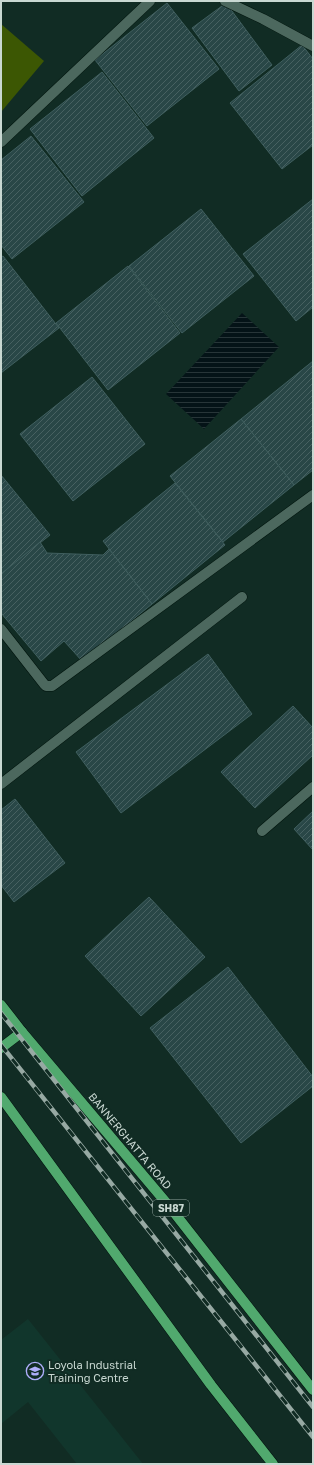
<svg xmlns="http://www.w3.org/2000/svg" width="314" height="1465" viewBox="0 0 314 1465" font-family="'Golos Text',sans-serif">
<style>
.built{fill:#11362c}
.pitch{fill:#3c5703}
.water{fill:url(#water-rules)}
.building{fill:url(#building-hatch);stroke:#405f5f}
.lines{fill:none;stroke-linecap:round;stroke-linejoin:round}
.minor-casing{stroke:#00140d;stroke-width:11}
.major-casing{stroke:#00140d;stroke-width:11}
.minor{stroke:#4c685e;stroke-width:10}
.major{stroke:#51a96e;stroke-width:10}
.rail-casing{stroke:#97a9a3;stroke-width:4.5}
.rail{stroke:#112c24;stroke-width:3;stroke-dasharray:9;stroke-linecap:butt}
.labels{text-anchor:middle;stroke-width:4;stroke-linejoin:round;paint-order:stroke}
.shield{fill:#112c24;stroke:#92a49e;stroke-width:1}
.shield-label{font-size:10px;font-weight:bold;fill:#c9d8d2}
.street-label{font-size:11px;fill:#c9d8d2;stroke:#112c24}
.poi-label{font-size:11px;fill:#c9d8d2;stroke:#112c24;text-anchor:start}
</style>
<defs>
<pattern id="water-rules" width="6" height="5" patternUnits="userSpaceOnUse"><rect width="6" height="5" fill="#041317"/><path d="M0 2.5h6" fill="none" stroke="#273538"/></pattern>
<pattern id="building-hatch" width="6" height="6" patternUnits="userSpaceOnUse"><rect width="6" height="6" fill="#294747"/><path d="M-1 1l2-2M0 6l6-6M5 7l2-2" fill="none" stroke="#476161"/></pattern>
</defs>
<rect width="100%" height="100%" fill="#112c24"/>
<polygon class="built" points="28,1319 143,1464 77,1464 28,1402 1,1424 1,1340"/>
<polygon class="pitch" points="1,24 44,61 1,112"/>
<polygon class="water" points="242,313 279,347 204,429 166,394"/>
<g class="building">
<polygon points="167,3 219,69 147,126 95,60"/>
<polygon points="226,3 272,65 239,91 192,28"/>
<polygon points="302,45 313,59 313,145 282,169 230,103"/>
<polygon points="102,72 154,138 82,196 30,129"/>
<polygon points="31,136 84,202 12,259 1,245 1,160"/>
<polygon points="313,199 313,307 296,321 243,254"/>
<polygon points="201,209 254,276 182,333 129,266"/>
<polygon points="3,256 59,328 1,373 1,257"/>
<polygon points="128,266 180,333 108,390 56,323"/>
<polygon points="313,361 313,470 294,485 241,419"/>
<polygon points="92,377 145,444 73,501 20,434"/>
<polygon points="241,419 294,485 223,542 170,476"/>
<polygon points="1,475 50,535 1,574"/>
<polygon points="175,483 225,545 152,604 103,541"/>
<polygon points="40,542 47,553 103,555 109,549 152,604 82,661 64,641 41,661 1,613 1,574"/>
<polygon points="208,654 252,714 121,813 76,752"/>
<polygon points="293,706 313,728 313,755 255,808 221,772"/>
<polygon points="15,799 65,863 14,902 1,885 1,810"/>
<polygon points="313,811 313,850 294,829"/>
<polygon points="149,897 205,957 141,1016 85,956"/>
<polygon points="228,967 313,1077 313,1086 241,1143 150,1028"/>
</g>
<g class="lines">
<defs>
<g id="minor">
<polyline points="225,1 263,19 313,46"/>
<polyline points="1,142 150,1"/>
<polyline points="1,629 44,684 46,686 52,686 313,495"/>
<polyline points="1,784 242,597"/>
<polyline points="262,831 313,787"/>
</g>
<g id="major">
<polyline points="1,1005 22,1032 169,1206 313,1390"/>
<polyline points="1,1048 22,1032"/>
<polyline points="1,1097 211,1385 273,1464"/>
</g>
</defs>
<use href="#minor" class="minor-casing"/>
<use href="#major" class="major-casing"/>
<use href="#minor" class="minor"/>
<use href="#major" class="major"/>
<defs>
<g id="rail">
<polyline points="1,1013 313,1407"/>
<polyline points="1,1045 313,1437"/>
</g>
</defs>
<use href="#rail" class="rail-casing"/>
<use href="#rail" class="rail"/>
</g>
<defs>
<symbol id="university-ring" viewBox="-11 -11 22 22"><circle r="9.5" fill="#112c24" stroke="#aeaefa" stroke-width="1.5"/><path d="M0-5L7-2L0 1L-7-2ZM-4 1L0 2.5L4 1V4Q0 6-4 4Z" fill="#aeaefa"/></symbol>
</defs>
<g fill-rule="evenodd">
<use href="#university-ring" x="25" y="1361" width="20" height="20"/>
</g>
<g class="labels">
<rect class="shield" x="153" y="1200" width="36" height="16" rx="3"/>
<g class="shield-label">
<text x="171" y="1212">SH87</text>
</g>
<g class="street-label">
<text transform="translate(130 1141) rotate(50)" y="4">BANNERGHATTA ROAD</text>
</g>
<g class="poi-label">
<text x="48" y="1369">Loyola Industrial<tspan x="48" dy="13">Training Centre</tspan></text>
</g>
</g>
<rect width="314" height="1465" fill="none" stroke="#c9d8d2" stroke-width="4"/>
</svg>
